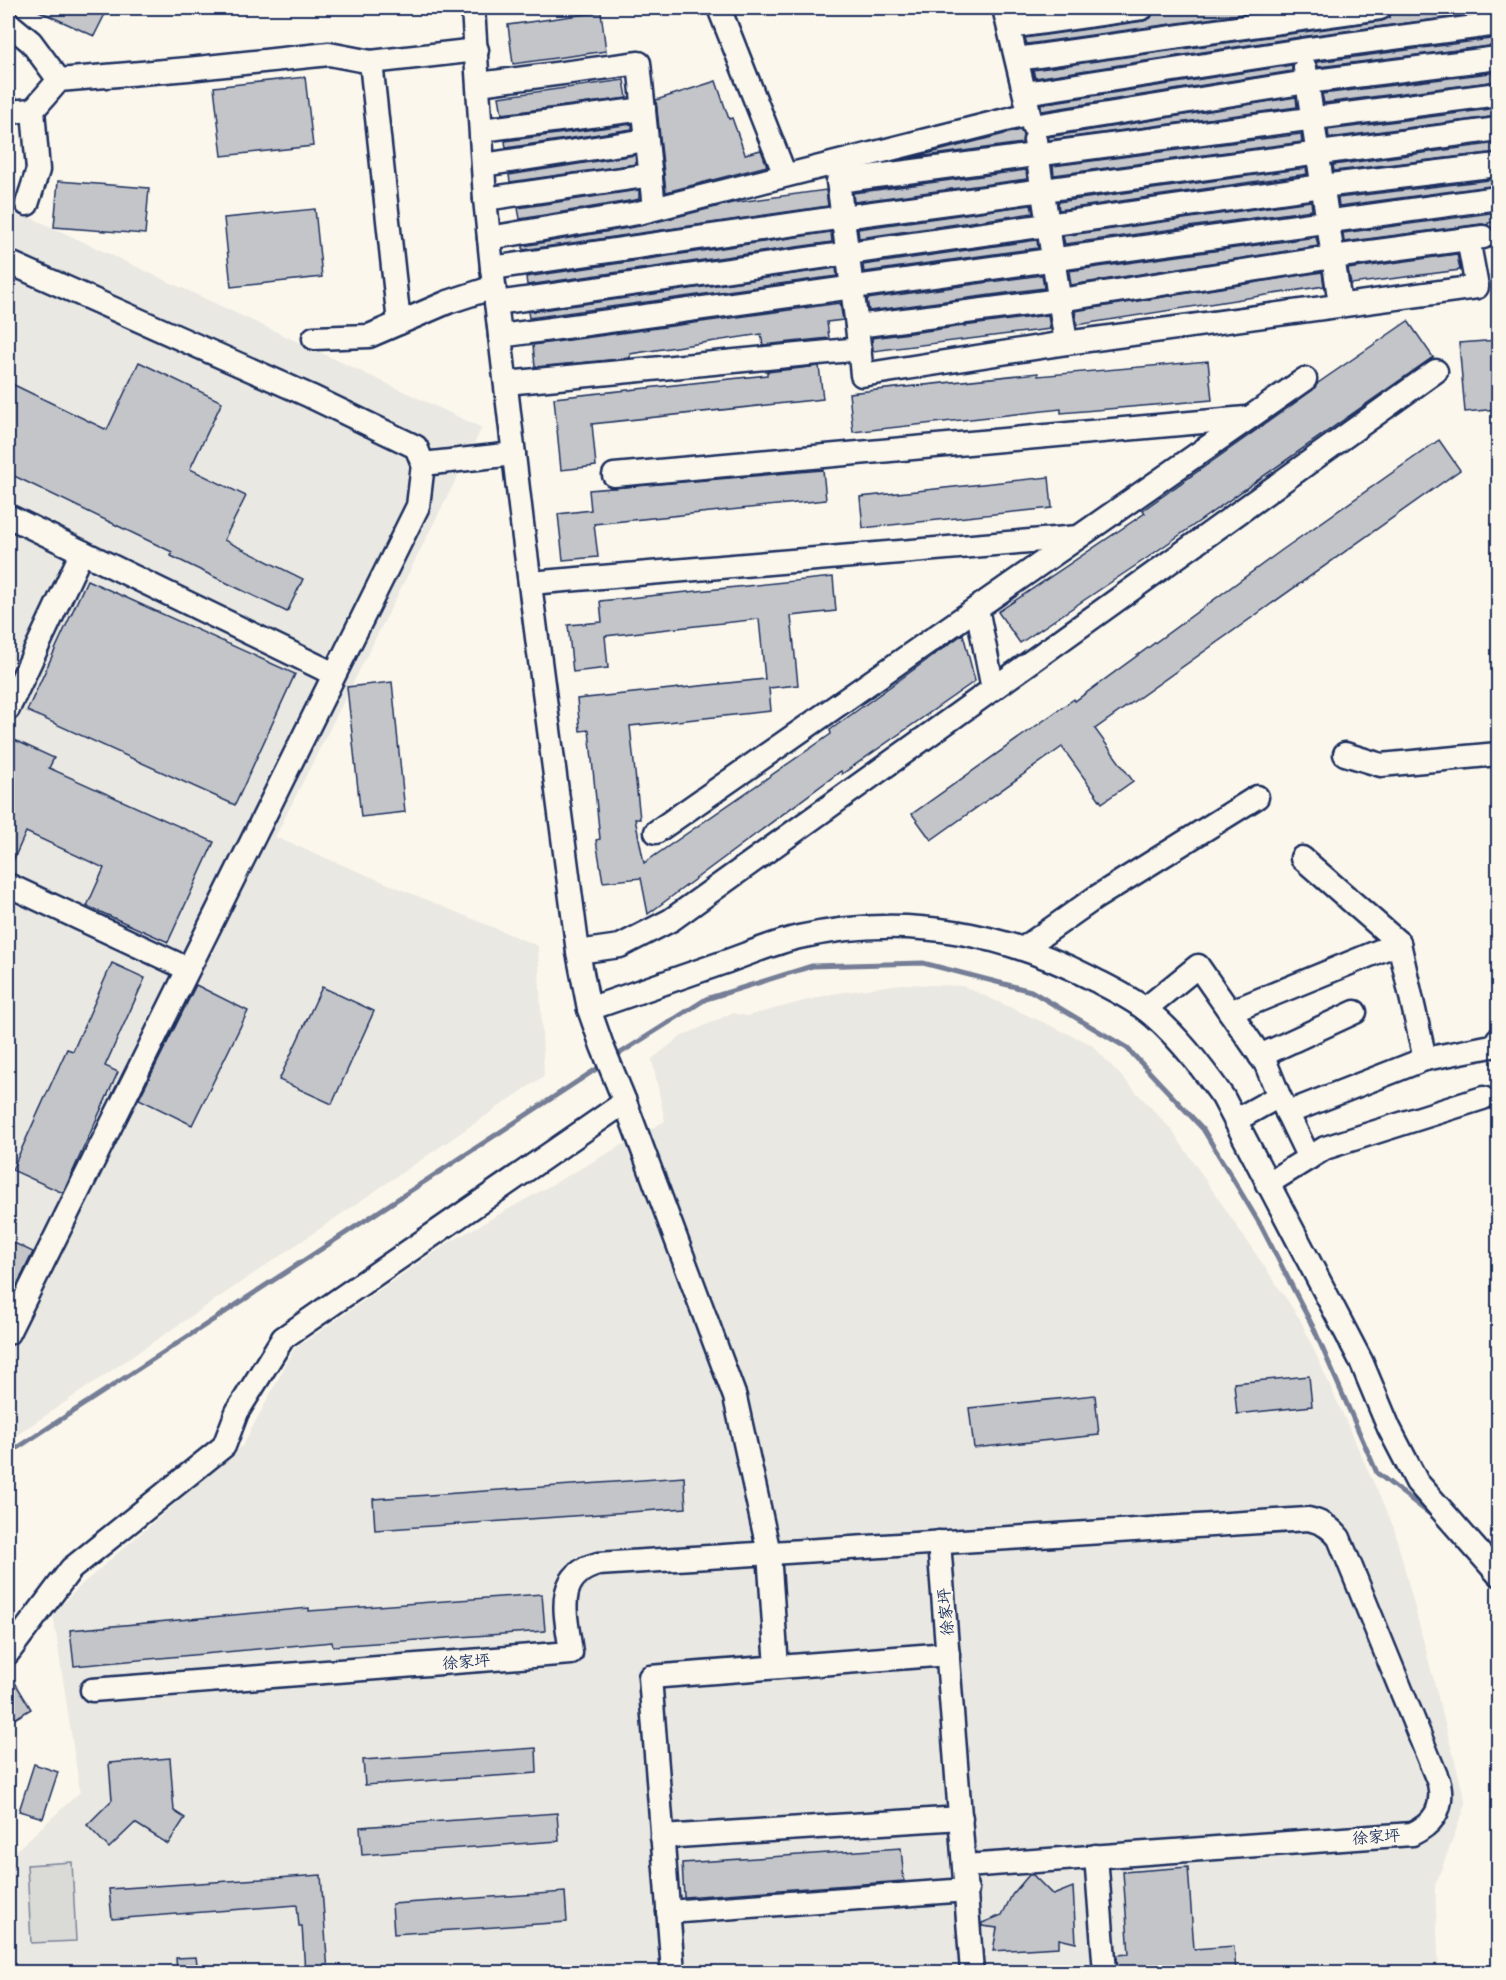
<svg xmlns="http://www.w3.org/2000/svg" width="1506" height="1980" viewBox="0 0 1506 1980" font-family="'Balsamiq Sans','LXGW WenKai TC',sans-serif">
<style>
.built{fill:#eae8e2}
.green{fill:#dadad7;stroke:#7a849a;stroke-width:1.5}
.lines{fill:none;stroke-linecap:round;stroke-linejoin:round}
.stream{stroke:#747e96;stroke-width:5}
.building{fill:#c3c5c9;stroke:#1b2f5e;stroke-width:1.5}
.minor-casing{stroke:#1b2f5e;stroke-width:27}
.minor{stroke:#fbf7ec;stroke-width:22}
.labels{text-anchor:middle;stroke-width:4.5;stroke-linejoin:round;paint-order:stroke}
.street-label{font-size:16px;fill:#1b2f5e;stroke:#fbf7ec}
</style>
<rect width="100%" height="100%" fill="#fbf7ec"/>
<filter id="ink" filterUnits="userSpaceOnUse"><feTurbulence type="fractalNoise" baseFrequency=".0167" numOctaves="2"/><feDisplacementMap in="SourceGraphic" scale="12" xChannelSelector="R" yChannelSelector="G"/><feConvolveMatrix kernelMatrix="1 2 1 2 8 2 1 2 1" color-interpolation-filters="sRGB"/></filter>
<g filter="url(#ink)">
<g class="built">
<polygon points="17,211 482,428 275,837 538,946 544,1076 8,1441 8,212"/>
<polygon points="901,984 963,986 1091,1044 1171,1129 1300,1319 1394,1528 1466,1804 1435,1886 1439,1972 91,1972 89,1965 48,1972 14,1972 8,1858 80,1792 53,1614 81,1585 243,1445 294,1349 448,1243 665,1121 652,1059 680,1037 732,1013 747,1016 831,994"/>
</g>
<polygon class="green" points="72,1862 76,1941 31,1943 27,1865"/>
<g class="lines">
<g class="stream">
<polyline points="611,1059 706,999 812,966 923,963 1031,991 1127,1048 1203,1129 1261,1226 1314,1329 1377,1473 1435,1518"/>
<polyline points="8,1454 604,1064"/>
</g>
</g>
<g class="building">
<polygon points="32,8 108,8 94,36"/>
<polygon points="1155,8 1157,8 1157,12 1189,8 1287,8 1027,44 1025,38 1144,21 1151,18"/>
<polygon points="1420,8 1498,8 1498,11 1300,37 1035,78 1033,70 1382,21 1389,18 1393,10"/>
<polygon points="601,12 606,51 513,64 508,25"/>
<polygon points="1498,38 1498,45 1318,67 1317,62"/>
<polygon points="1292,65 1292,71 1042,111 1041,109 1041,104"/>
<polygon points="1498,72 1498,81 1324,103 1322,94"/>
<polygon points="305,77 313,146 222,156 214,87"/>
<polygon points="624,80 627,98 502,114 499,97"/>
<polygon points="716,81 729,119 732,118 745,154 761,150 767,166 666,192 656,100"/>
<polygon points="1296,97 1297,107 1049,140 1048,137"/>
<polygon points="1498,108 1498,116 1329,138 1328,130"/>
<polygon points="632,124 632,129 506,148 505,141"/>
<polygon points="1020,130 1023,135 1022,143 911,158"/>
<polygon points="1301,134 1302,142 1054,175 1053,166"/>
<polygon points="1498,143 1498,152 1334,171 1333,165"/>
<polygon points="635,155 636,164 510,182 509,175"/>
<polygon points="1306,168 1307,174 1059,210 1058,202"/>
<polygon points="1026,170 1027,179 854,202 853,193"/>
<polygon points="1498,179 1498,185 1339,206 1338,198"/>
<polygon points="58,181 149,188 145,234 54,227"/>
<polygon points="639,190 639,199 635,200 520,219 518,208"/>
<polygon points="826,190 828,206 523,250 523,246 640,226 732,203"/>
<polygon points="1311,201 1312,210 1065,244 1063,236"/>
<polygon points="1031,205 1033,213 859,238 858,229"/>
<polygon points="315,209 322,277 231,287 224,218"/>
<polygon points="1498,212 1498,221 1488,223 1488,225 1481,224 1344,242 1343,233"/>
<polygon points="831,232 832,242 527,285 526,277"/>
<polygon points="1316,237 1318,246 1071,285 1069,271"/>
<polygon points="1037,240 1038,248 864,272 863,265"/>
<polygon points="1457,254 1460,270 1351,284 1348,269"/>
<polygon points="836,268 837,276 529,318 528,312"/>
<polygon points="1322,272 1324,286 1077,325 1075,311"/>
<polygon points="1042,275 1044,288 869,311 867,299"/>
<polygon points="840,303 843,320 827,322 829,338 763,345 761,334 630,354 630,358 535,367 533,345"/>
<polygon points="1048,315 1050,329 873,351 872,338"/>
<polygon points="1408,321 1433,357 1147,558 1020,643 998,612 1145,513 1143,510 1313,390 1318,383"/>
<polygon points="1498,340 1498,409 1465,412 1459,343"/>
<polygon points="1208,361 1212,400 1061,413 1061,409 853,432 849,393 1038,373 1038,376"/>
<polygon points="139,362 222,402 190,469 246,496 224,540 303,579 287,612 171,556 172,552 8,473 8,382 107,430"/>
<polygon points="819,366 823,399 592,424 596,466 561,470 554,398 767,375 767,372"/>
<polygon points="1439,440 1460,470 1095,729 1133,781 1102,803 1062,747 931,840 912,814 1074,699 1075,701 1282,550"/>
<polygon points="823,470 826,500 594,524 598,557 563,560 558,514 591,510 589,490"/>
<polygon points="1049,477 1052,508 863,528 860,497"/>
<polygon points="833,577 836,611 791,616 798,685 769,688 771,711 630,726 640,819 635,819 644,863 831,734 830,730 963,634 975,681 842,774 841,771 648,914 641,878 603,882 596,840 600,839 589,730 580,731 577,699 765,679 759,619 605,636 608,668 573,672 568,625 602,622 600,601"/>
<polygon points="87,580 295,674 235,805 27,711"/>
<polygon points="392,682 405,812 361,817 347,687"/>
<polygon points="8,737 54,758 49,768 214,842 168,942 87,906 104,868 26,832 8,872"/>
<polygon points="112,963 145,978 105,1066 118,1072 63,1193 12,1170 67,1049 73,1051"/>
<polygon points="196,985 248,1011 192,1125 139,1099"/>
<polygon points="322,987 374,1011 332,1104 279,1080"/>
<polygon points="8,1240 33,1252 8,1304"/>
<polygon points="1309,1376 1312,1406 1237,1414 1234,1383"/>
<polygon points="1095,1395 1099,1435 974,1448 969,1408"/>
<polygon points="684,1477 686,1508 375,1530 373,1499"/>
<polygon points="542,1594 545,1631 333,1646 332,1642 74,1666 70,1630 309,1608 309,1611"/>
<polygon points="8,1671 31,1709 8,1723"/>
<polygon points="536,1748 537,1773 365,1785 363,1760"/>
<polygon points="170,1758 174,1811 185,1818 168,1844 135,1823 109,1848 87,1825 112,1800 109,1763"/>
<polygon points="34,1764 58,1772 43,1818 19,1811"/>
<polygon points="557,1813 559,1841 362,1855 360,1827"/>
<polygon points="901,1848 904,1881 684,1897 682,1863"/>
<polygon points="1188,1867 1194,1949 1234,1946 1236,1972 1118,1972 1117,1955 1129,1954 1123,1872"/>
<polygon points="321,1875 328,1972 305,1972 302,1926 299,1926 297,1905 112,1919 109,1889"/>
<polygon points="1029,1875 1033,1875 1053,1895 1073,1887 1076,1943 1059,1939 1059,1947 993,1951 997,1928 982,1926 982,1923 1002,1915 1012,1895"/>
<polygon points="565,1892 567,1922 394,1934 392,1904"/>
<polygon points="196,1957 198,1972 177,1972 176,1958"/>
</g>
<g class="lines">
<defs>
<g id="minor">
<polyline points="473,8 485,199 492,268 522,523 578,952 589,1009 602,1046 625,1102 735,1397 769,1553 777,1667"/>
<polyline points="719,8 785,175"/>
<polyline points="1004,8 1028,108"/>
<polyline points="8,23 31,42 59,80"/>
<polyline points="1009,27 1142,8"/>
<polyline points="1017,59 1380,8"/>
<polyline points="371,62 399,323"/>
<polyline points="1305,68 1340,304"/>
<polyline points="479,84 639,63 654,208"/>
<polyline points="1025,93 1302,50 1498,24"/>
<polyline points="8,112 33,110 59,80 188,69 329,54 371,62 477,50"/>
<polyline points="1033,126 1307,82 1498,58"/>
<polyline points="482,130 644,109"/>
<polyline points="1035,140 1066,343"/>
<polyline points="483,165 647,140"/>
<polyline points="485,199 651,175"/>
<polyline points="27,204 38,170 33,110"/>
<polyline points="489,238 638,213 1029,114"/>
<polyline points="1468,239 1477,287 1066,343 862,375 857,326 838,181 1498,94"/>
<polyline points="8,262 310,396 416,447 423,464 418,506 8,1333"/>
<polyline points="492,268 843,217 1498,129"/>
<polyline points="496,303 1322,186 1498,165"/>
<polyline points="857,326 1060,300 1333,257 1483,237"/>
<polyline points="500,336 1498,198"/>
<polyline points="314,338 369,336 448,302 494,287"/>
<polyline points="506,383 860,349"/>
<polyline points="423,464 514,454"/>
<polyline points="614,475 1246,418"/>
<polyline points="8,516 334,674"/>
<polyline points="530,583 1078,537"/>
<polyline points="977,608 993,689"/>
<polyline points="8,709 82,552"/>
<polyline points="1345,754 1381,765 1498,754"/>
<polyline points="656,832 1305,379"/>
<polyline points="8,885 188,969"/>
<polyline points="1024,948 1095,898 1257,797"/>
<polyline points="578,952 620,946 671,920 1436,371"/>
<path d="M589,1009C633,994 678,978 722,963C748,954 773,943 799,937C901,914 997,930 1089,977C1108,987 1128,996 1145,1009C1175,1032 1201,1066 1223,1097L1361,1361L1389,1428L1417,1482L1498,1574"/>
<polyline points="1145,1009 1198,966 1266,1064 1279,1096 1236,1120"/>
<polyline points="1230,1012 1399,943"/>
<polyline points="1260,1056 1355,1012"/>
<polyline points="1425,1059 1497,1045 1498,1039"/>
<polyline points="1281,1100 1309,1158"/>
<polyline points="1287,1113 1425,1059 1399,943 1302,858"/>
<polyline points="1267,1184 1325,1148 1483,1098"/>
<polyline points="939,1542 972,1972"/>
<polyline points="8,1653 71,1569 224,1446 237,1412 283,1338 625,1102"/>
<path d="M92,1690L571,1653C567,1617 552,1576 598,1564L1308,1519C1322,1522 1330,1527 1339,1538L1439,1783C1444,1808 1435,1823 1412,1834L965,1866"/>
<polyline points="662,1837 961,1818"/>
<polyline points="1096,1856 1105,1972"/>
<polyline points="668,1912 967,1890"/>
<polyline points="673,1972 650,1677 948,1654"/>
</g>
</defs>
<use href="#minor" class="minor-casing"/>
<use href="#minor" class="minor"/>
</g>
</g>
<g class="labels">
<g class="street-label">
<text transform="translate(945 1612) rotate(-95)" y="6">徐家坪</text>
<text transform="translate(466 1661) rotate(-4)" y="6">徐家坪</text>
<text transform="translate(1376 1836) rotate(-4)" y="6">徐家坪</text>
</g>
</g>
<rect width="1506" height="1980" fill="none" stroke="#fbf7ec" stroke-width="30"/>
<rect x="15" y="15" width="1476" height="1950" fill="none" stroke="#1b2f5e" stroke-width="2" filter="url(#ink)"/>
</svg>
